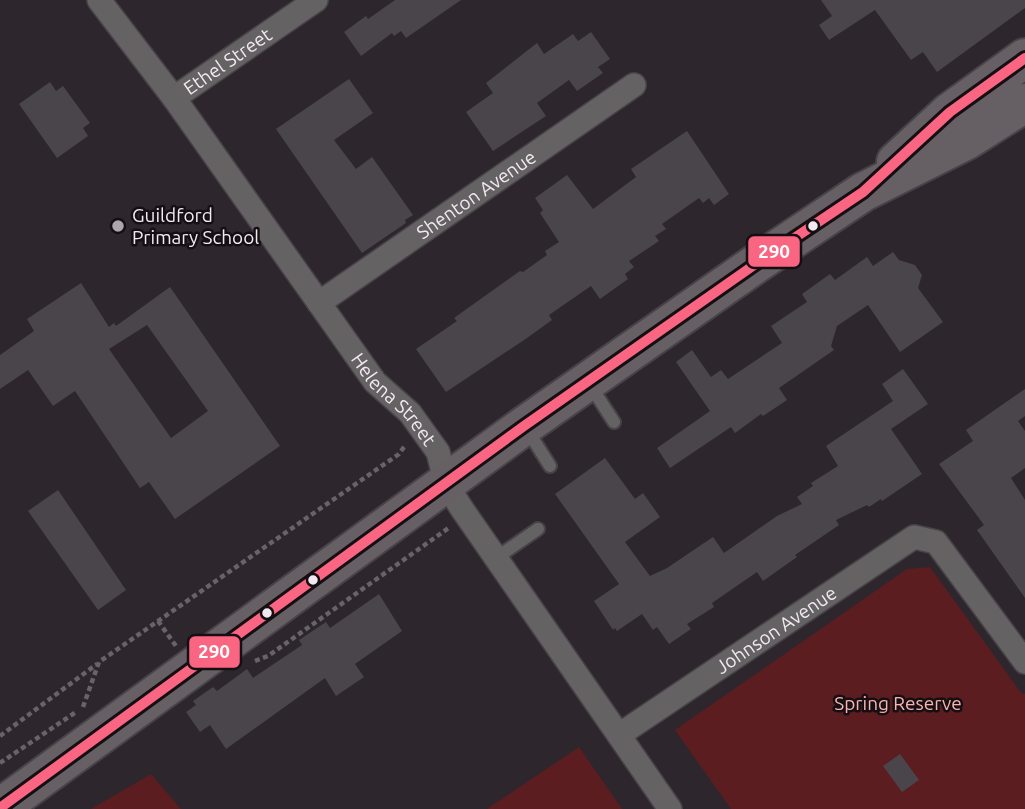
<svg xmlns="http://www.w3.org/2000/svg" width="1025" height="809" viewBox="0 0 1025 809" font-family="Ubuntu,sans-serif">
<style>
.green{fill:#5b1d1f}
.building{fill:#4a454b;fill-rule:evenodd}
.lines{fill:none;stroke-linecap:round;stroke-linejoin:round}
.service-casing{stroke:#484348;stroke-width:16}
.minor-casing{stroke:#484348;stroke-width:26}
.trunk-casing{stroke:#484348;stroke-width:42}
.path{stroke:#686366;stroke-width:4.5;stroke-dasharray:5 3.5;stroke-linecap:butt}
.service{stroke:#656263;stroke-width:12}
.minor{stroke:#656263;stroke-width:23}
.trunk{stroke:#666064;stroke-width:38}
.bus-1-casing{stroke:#150f14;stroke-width:16}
.bus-1{stroke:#fa6682;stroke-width:10}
.poi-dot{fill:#ada5ac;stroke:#150f14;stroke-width:2.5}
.bus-dot{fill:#f2e9f1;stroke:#150f14;stroke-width:2.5}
.labels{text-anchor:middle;stroke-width:5;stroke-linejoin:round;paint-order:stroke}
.street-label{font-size:19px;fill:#f2e9f1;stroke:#150f14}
.poi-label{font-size:19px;fill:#f2e9f1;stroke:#150f14;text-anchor:start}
.park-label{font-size:19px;fill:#fab4b0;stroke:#150f14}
.line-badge{stroke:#150f14;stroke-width:2.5}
.badge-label{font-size:19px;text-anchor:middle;font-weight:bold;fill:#fff}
</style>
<rect width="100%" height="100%" fill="#2d272d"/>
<g class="green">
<polygon points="930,567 1022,694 1025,694 1025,809 731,809 675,730 907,569"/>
<polygon points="579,747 622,809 487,809"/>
<polygon points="151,774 181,809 91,809"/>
</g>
<g class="building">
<polygon points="395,0 461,0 406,38 401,31 394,36 392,33 361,56 344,32 366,16 368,19"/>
<polygon points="821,0 1025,0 1025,8 937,72 923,52 911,60 875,10 829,40 819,25 832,16"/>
<polygon points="591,32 610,59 598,67 603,73 577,91 569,80 537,103 546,116 493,151 466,112 493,93 486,83 537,43 544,54 573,34 578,41"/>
<polygon points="349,79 373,113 334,140 356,169 372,157 413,215 405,220 406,223 362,253 276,129"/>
<polygon points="50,82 56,91 63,86 90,123 83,128 88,136 57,158 19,104"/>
<polygon points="687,131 729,194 714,205 709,198 703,203 699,198 662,224 666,229 655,236 659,241 629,261 634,267 625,274 628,279 600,299 591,286 549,315 552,320 527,338 446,392 416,349 457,321 454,318 520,271 523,272 547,255 545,251 559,242 540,213 543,210 535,198 567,175 593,209 636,177 631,169"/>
<polygon points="893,252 899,260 915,265 922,275 918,288 943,322 900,352 868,305 837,326 831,346 834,350 779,388 787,400 763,416 761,414 735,433 731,427 670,468 657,448 710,411 676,362 692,350 711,377 721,370 728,379 782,343 771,326 807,302 802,294 830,274 835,280 867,257 873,266"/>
<path d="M81,283L109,327L114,323L116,326L170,287L280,446L175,519L149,482L140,488L75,391L53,406L28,370L0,389V355L34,331L27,319ZM147,325L208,411L171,438L109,349Z"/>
<polygon points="903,369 928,404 891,429 922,474 882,501 881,499 869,507 867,505 836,520 839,525 795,555 797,557 763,581 757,572 712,603 714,607 687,624 691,629 669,644 657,627 653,630 642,614 617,631 615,628 613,630 594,601 619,584 555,494 605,458 635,499 643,493 660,517 625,542 650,576 667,568 713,537 724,553 777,516 802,504 797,497 813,486 811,483 838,466 826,446 893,401 882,384"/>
<polygon points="1025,389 1025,416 1018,421 1025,431 1025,468 1011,478 1025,500 1025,598 977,530 984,525 939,464 973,441 966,430"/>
<polygon points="58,490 126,590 98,610 28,511"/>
<polygon points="379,594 402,631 355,664 364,677 336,696 325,678 226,749 210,725 200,732 186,712 196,705 193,701 213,687 217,691 247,669 253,678 302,645 299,640 326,622 330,628"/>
<polygon points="900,754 919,780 902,792 883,766"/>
</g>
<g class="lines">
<defs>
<g id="service">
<polyline points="590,385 614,422"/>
<polyline points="526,428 550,466"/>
<polyline points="496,558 538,529"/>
</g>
<g id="minor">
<path id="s1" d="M99,0L174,98L375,382L410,413L438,452L446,484L462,509L670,809"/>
<path id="s2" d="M174,98L316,0"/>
<path id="s3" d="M319,303L634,85"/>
<path id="s4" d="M619,735L914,537L936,542L1025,662"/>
</g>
<g id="trunk">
<polyline points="896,162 950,112 1025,58"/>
<polyline points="0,808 524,426 757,263 863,192 967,140 1025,103"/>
</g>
</defs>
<use href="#service" class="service-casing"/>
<use href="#minor" class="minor-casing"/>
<use href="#trunk" class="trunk-casing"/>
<g class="path">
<polyline points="158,621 176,646"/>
<polyline points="255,661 268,656 450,527"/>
<polyline points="83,707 99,662 399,454 406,444"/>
<polyline points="0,736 97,664"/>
<polyline points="0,763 76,712"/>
</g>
<use href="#service" class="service"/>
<use href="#minor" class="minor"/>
<use href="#trunk" class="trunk"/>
<defs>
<polyline id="bus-1" points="0,808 524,426 757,263 863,192 950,112 1025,58"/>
</defs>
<use href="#bus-1" class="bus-1-casing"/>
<use href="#bus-1" class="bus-1"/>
</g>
<circle class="poi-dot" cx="118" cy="226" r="7"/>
<g class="bus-dot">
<circle cx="813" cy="226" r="6"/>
<circle cx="313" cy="580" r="6"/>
<circle cx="267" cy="613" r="6"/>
</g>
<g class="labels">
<g class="street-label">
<text dy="7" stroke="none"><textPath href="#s2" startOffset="65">Ethel Street</textPath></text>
<text dy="7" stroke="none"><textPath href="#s3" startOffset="191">Shenton Avenue</textPath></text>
<text dy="7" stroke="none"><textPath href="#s1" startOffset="497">Helena Street</textPath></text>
<text dy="7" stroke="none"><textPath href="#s4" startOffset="189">Johnson Avenue</textPath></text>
</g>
<g class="poi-label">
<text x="132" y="222">Guildford<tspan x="132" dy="22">Primary School</tspan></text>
</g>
<g class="park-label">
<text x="898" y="710">Spring Reserve</text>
</g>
</g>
<g class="line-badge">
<rect x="747" y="235" width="54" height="33" rx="7" fill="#fa6682"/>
<rect x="188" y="635" width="53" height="34" rx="7" fill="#fa6682"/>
</g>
<g class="badge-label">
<text x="774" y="258">290</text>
<text x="214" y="658">290</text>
</g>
</svg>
